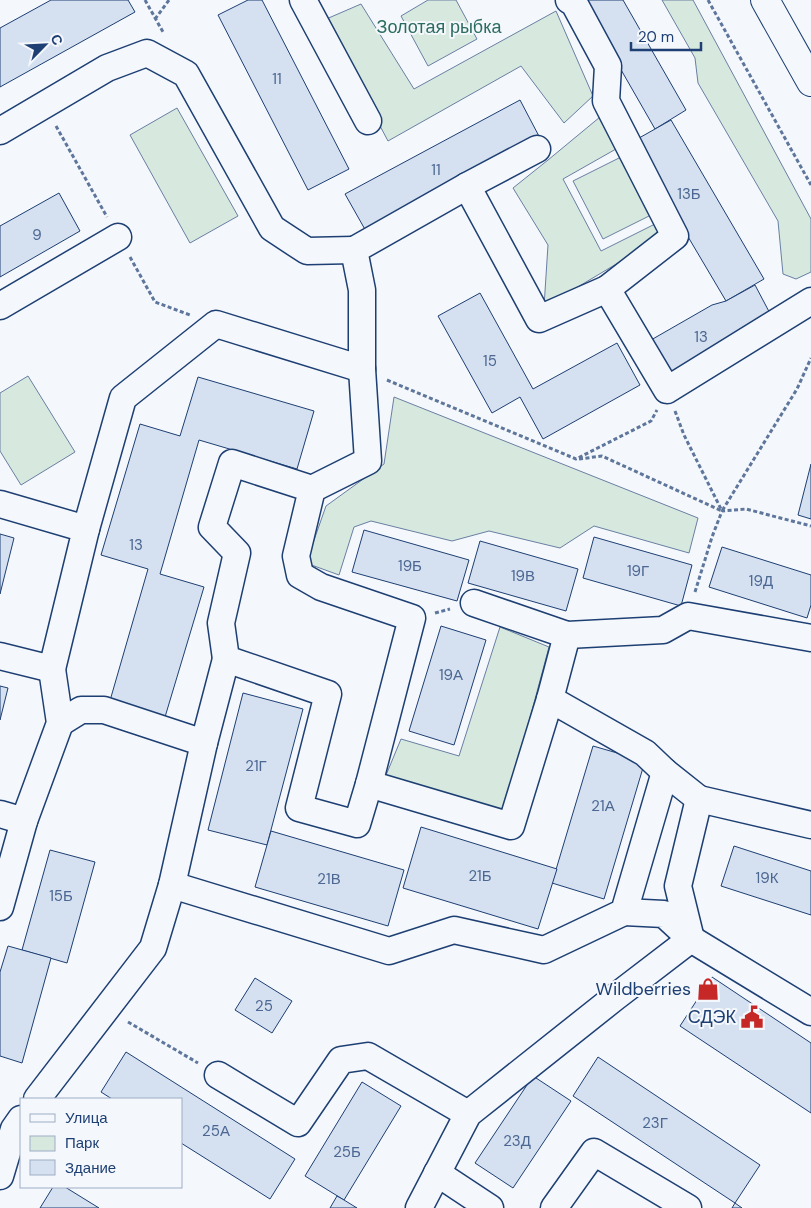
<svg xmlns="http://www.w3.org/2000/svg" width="811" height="1208" viewBox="0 0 811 1208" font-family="'DM Sans',sans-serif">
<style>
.green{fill:#d7e8df;stroke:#687fa3}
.building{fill:#d5e0f0;stroke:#1d3f73}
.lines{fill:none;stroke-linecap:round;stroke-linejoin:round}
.minor-casing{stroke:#1d3f73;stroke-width:29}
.major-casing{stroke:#1d3f73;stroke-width:30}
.path{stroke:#5e769c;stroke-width:3;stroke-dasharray:4 2.5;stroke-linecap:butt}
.minor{stroke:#f4f7fb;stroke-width:26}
.major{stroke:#f4f7fb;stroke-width:28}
.labels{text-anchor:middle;stroke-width:4;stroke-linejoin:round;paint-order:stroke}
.number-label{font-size:15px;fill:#4b6792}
.park-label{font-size:18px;fill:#2c6c60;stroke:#f4f7fb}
.poi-label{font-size:18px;fill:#1d3f73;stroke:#f4f7fb;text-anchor:end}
</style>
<rect width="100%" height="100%" fill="#f4f7fb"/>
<g class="green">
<polygon points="428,0 456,0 477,39 428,66 401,16"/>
<polygon points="662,0 693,0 811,219 811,272 796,279 783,274 778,221 698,83 695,58"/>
<polygon points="361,4 414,89 556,11 593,96 564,123 521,66 388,141 324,20"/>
<polygon points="177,108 238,216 190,243 130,135"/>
<polygon points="600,117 616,149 563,179 601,251 655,224 660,238 544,307 548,245 513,188 548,160"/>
<polygon points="621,157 651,215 603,239 573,181"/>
<polygon points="28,376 75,452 21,485 0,451 0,393"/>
<polygon points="394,397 698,518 689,553 594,526 560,548 489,531 452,541 371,521 354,527 339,575 306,563 326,506 384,464"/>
<polygon points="500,627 549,647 505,811 384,780 401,739 459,756"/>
</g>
<g class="building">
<polygon points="51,0 128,0 135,12 0,87 0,28"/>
<polygon points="248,0 262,0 349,169 308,190 218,15"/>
<polygon points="581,0 623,0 686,110 655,129"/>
<polygon points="520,100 541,140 367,233 345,194"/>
<polygon points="671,120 764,279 726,301 632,142"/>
<polygon points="59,193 80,231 0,277 0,226"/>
<polygon points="755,285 774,321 667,383 644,344 712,305 726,301"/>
<polygon points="480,293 533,389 617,343 640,385 543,439 520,397 492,413 438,316"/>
<polygon points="198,377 314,411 297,469 199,440 160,574 204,587 162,727 107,711 148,569 101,555 140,424 180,436"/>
<polygon points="811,464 811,519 798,515"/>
<polygon points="364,530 469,560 457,601 352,572"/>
<polygon points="0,534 14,538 0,594"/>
<polygon points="594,537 692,565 681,606 583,578"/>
<polygon points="480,541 578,569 566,611 468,583"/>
<polygon points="722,547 811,575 811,605 807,618 709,587"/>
<polygon points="441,626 486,640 454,745 409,731"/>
<polygon points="0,686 8,688 0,720"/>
<polygon points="243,693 303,709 267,845 208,830"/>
<polygon points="593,746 645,761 604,899 552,883"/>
<polygon points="421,827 557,869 538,929 403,888"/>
<polygon points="271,831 404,870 388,926 255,887"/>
<polygon points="734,846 811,871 811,915 721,886"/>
<polygon points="50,850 95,862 67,963 22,950"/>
<polygon points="8,946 51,958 22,1063 0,1056 0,972"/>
<polygon points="712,977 811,1043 811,1113 680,1026"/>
<polygon points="255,978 292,1001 272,1033 235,1010"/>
<polygon points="126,1052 295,1159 270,1199 181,1143 181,1099 112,1099 101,1092"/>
<polygon points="598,1057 760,1165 735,1203 573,1096"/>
<polygon points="533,1076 571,1101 513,1188 475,1163"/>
<polygon points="362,1082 401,1106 344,1200 305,1176"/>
<polygon points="53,1187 65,1187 99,1208 40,1208"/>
<polygon points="337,1196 344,1200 357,1208 330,1208"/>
<polygon points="735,1203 742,1208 732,1208"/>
</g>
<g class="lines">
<defs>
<g id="minor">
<polyline points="303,0 368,121"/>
<polyline points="0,131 107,68 147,53 186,74 272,228 307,251 354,250"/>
<polyline points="467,186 539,319 607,289 675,236 606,101 608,66 574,3 569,0"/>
<polyline points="607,289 667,390 811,301"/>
<polyline points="0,306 118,237"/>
<polyline points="312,489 232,463 212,527 237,553 221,623 226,659 328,694 299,808 357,824 369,784 412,618 321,587 300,575 296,556 312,489 368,461 362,369 362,290 354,250 467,186 537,149"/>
<polyline points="0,504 86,529 52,669 0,656"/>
<polyline points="86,529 123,398 216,324 362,369"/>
<polyline points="474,603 567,635 663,630 688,616 811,638"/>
<polyline points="550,699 567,635"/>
<polyline points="60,723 81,710 104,710 204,743"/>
<polyline points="369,784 511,826 550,699 645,753 665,772 699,799"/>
<polyline points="0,814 24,821"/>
<polyline points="172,885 389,951 454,930 544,950 624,912 665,772"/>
<polyline points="0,907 24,821 60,723 52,669"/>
<polyline points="624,912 664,914 691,939 811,1012"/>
<polyline points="218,1075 298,1123 341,1060 368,1056 468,1114"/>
<polyline points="37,1099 153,948 172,885 204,743 226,659"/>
<polyline points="437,1173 490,1208"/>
<polyline points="0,1176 14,1129 21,1119"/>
<polyline points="419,1208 468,1114 614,998 691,939 678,886 699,799 811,825"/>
<polyline points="554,1208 594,1152 688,1208"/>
</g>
<polyline id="major" points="765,0 811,82"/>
</defs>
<use href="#minor" class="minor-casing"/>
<use href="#major" class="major-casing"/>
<g class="path">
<polyline points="145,0 163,32"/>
<polyline points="708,0 811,185"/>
<polyline points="155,19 169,0"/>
<polyline points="56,126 107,217"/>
<polyline points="130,257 155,302 190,315"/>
<polyline points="387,380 576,459 651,421 657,410"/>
<polyline points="675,411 684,435 722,511"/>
<polyline points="579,459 602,456 722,511 797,389 811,358"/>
<polyline points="695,592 712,537 722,511 746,509 811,526"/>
<polyline points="435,613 450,609"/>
<polyline points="128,1022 198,1063"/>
</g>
<use href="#minor" class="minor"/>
<use href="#major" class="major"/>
</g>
<defs>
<symbol id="shop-bare" viewBox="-9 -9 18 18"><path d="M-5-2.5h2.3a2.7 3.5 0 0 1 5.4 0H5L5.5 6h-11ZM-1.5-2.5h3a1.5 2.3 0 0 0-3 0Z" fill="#c62828" stroke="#f4f7fb" stroke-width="2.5" paint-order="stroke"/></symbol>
<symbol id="civic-bare" viewBox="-9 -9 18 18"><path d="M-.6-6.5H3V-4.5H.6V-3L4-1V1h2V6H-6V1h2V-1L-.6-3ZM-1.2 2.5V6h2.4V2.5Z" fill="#c62828" stroke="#f4f7fb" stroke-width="2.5" paint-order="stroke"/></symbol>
</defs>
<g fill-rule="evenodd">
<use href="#shop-bare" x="692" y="973" width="32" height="32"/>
<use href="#civic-bare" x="736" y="1001" width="32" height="32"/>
</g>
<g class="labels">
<g class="number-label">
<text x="277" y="84">11</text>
<text x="436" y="175">11</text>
<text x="689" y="199">13Б</text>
<text x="37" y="240">9</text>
<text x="701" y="342">13</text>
<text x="490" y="366">15</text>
<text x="136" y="550">13</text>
<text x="410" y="571">19Б</text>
<text x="638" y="576">19Г</text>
<text x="523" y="581">19В</text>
<text x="761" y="586">19Д</text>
<text x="451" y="680">19А</text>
<text x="256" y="771">21Г</text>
<text x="603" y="811">21А</text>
<text x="480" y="881">21Б</text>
<text x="767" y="883">19К</text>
<text x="329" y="884">21В</text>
<text x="61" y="901">15Б</text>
<text x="264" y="1011">25</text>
<text x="655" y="1128">23Г</text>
<text x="216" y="1136">25А</text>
<text x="517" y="1146">23Д</text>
<text x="347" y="1157">25Б</text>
</g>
<g class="park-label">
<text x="439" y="33">Золотая рыбка</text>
</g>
<g class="poi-label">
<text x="691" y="995">Wildberries</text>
<text x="736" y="1023">СДЭК</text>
</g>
</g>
<rect x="20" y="1098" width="162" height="90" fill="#f4f7fb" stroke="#9eadc5"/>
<rect x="30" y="1114" width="25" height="8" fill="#f4f7fb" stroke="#9eadc5"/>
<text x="65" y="1123" font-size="15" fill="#1d3f73">Улица</text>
<rect x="30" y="1136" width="25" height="15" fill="#d7e8df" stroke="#9eadc5"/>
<text x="65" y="1148" font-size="15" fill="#1d3f73">Парк</text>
<rect x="30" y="1160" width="25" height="15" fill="#d5e0f0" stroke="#9eadc5"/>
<text x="65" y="1173" font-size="15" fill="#1d3f73">Здание</text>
<g transform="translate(45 45) rotate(66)" stroke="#f4f7fb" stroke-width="4" paint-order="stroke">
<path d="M0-4L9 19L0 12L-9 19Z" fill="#1d3f73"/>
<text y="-8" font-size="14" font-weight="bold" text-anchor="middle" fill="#1d3f73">С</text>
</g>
<path d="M631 42v8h70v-8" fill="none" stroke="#1d3f73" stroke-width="2.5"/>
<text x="638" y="42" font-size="15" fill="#1d3f73" stroke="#f4f7fb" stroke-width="4" paint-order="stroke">20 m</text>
</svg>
